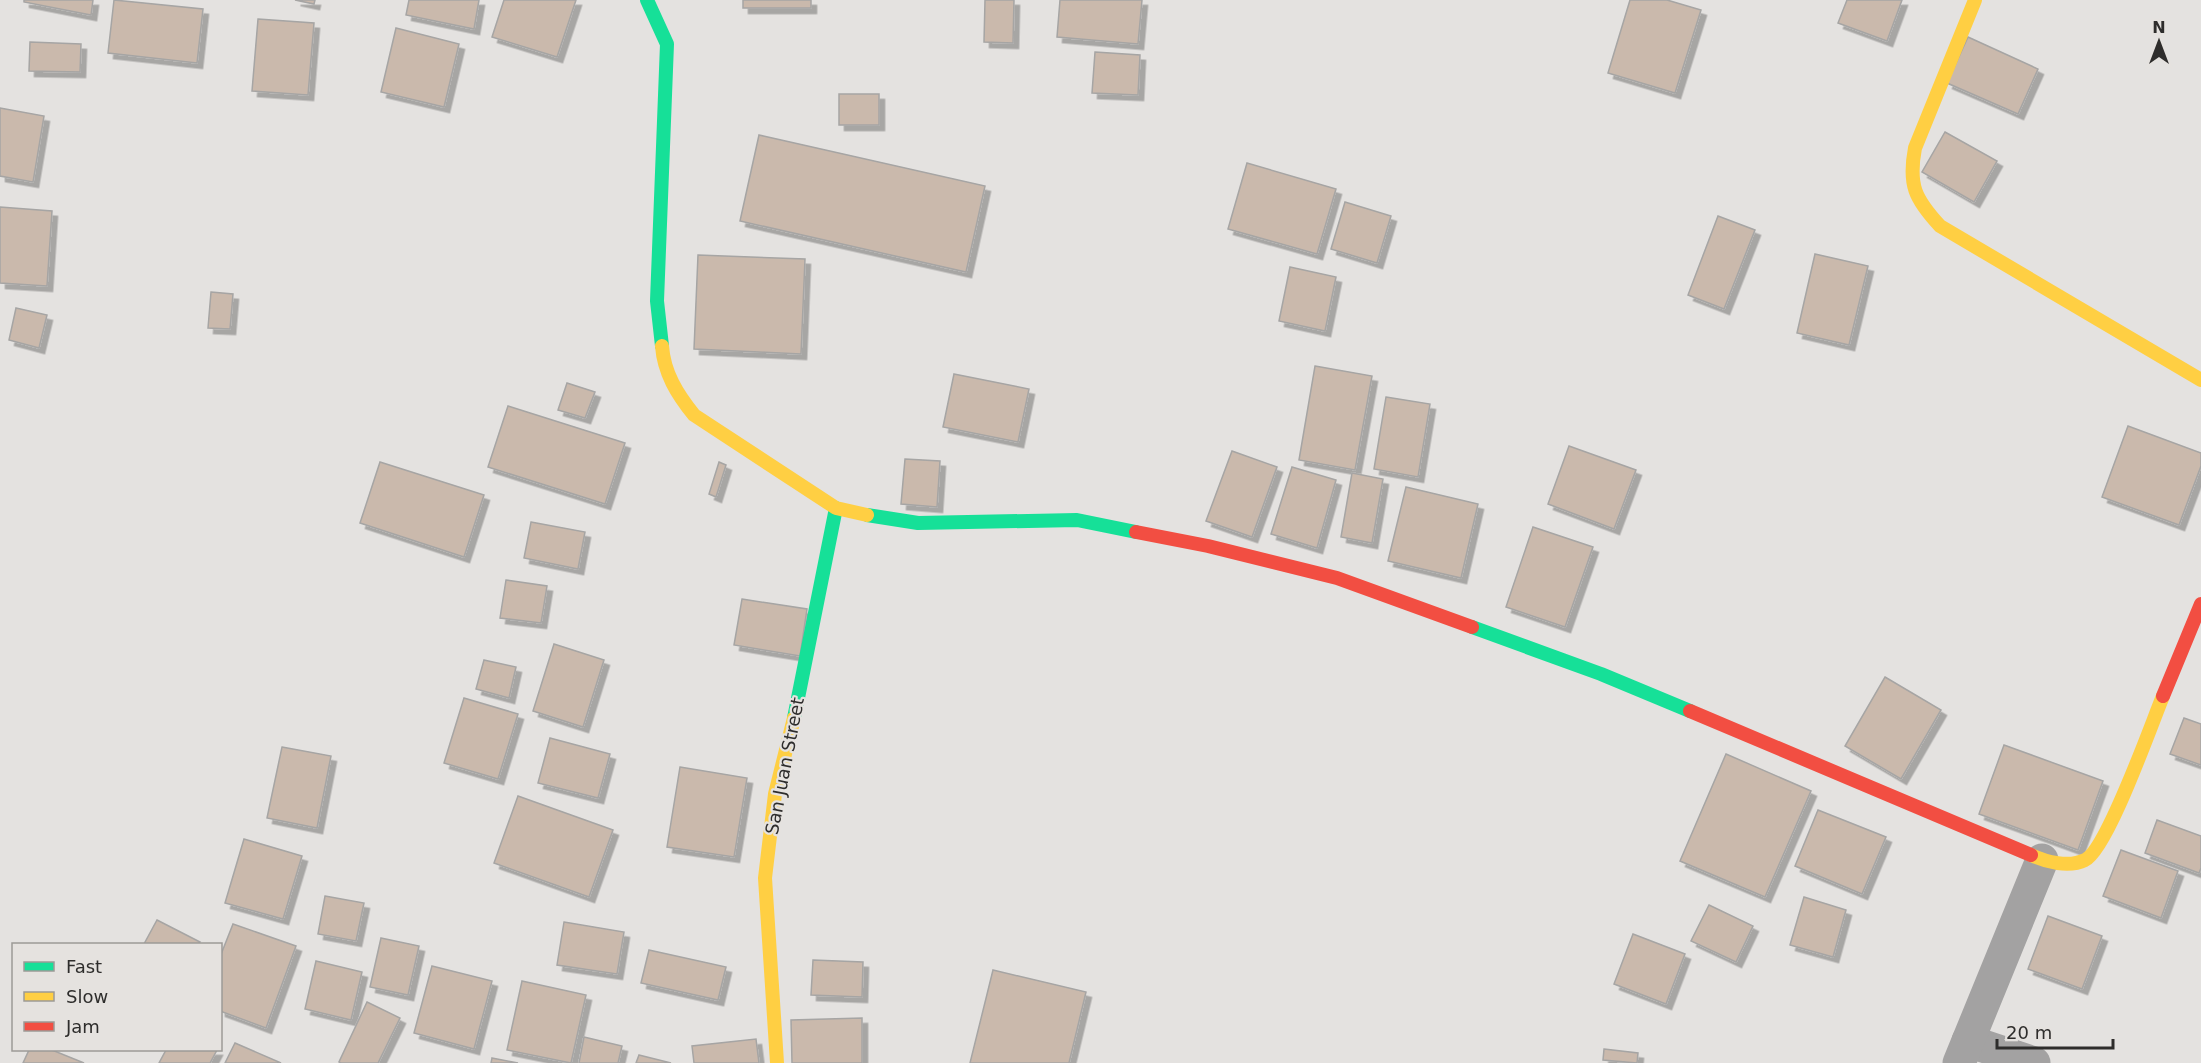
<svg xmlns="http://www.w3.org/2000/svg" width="2201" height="1063" viewBox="0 0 2201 1063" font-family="'DejaVu Sans',sans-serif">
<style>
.building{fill:#cab9ac;stroke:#a6a5a4;stroke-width:1.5;filter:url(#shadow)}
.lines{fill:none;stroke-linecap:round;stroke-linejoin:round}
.street{stroke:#a3a2a2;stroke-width:33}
.fast{stroke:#16e098;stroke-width:14}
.slow{stroke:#ffcf43;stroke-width:14}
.jam{stroke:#f24e42;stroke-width:14}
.labels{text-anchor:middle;stroke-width:4.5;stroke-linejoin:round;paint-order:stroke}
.street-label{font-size:18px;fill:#2e2d2c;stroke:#e5e2df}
</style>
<defs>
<filter id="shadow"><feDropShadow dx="5.5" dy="5.5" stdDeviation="0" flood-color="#0004"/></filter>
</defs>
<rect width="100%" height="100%" fill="#e4e2e0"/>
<g class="building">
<polygon points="24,0 93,0 91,15 24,2"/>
<polygon points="114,0 203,9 197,63 108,53"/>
<polygon points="295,0 315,0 314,4"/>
<polygon points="409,0 479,0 474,29 406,15"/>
<polygon points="504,0 576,0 557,57 492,37"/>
<rect x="743" y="0" width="68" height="8"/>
<polygon points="985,0 1014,0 1013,43 984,42"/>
<polygon points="1060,0 1142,0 1138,44 1057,37"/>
<polygon points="1630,0 1667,0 1701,10 1675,93 1608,73"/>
<polygon points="1847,0 1902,0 1887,41 1838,23"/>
<polygon points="258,19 314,23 308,95 252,91"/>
<polygon points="396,28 459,44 444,107 381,92"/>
<polygon points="1968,37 2038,69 2018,114 1947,83"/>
<polygon points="30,42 81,44 80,72 29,71"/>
<polygon points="1095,52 1140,55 1138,95 1092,93"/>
<rect x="839" y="94" width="40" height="31"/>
<polygon points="0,108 44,116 33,182 0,176"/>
<polygon points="1945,132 1997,161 1974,202 1922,172"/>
<polygon points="759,135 985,186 966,272 740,221"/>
<polygon points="1247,163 1336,189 1317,254 1228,229"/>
<polygon points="1345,202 1391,216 1377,263 1331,249"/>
<polygon points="0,207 52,211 47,286 0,283"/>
<polygon points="1718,216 1755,230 1724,309 1688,295"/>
<polygon points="1815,254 1868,266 1849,345 1797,333"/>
<polygon points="698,255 805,259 801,354 694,349"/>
<polygon points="1290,267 1336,277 1325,331 1279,321"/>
<polygon points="211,292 233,294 230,329 208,328"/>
<polygon points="16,308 47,315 39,348 9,340"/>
<polygon points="1315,366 1372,376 1355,470 1299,460"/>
<polygon points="954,374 1029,389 1018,442 943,427"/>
<polygon points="567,383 595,392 585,418 558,410"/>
<polygon points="1386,397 1430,404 1418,477 1374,469"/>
<polygon points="508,406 625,443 605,504 488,467"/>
<polygon points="2128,426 2201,453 2201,466 2179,525 2102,497"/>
<polygon points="1569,446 1636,470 1614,529 1548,504"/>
<polygon points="1232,451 1277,467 1252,537 1206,521"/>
<polygon points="905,459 940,461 937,507 901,504"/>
<polygon points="380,462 484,495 464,557 360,523"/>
<polygon points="719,462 726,465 716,497 709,494"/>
<polygon points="1292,467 1336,480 1317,548 1271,534"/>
<polygon points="1352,473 1383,479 1372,543 1341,537"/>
<polygon points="1406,487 1478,504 1461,578 1388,561"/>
<polygon points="531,522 585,532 578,569 524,558"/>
<polygon points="1533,527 1593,547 1565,627 1506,607"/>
<polygon points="506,580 547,586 541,623 500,618"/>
<polygon points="742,599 807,609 800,656 734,645"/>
<polygon points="554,644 604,660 583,727 533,711"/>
<polygon points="484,660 516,667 509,698 476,689"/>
<polygon points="1885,677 1941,710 1901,779 1845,746"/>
<polygon points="464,698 518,714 498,779 444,763"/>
<polygon points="2184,718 2201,724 2201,765 2170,754"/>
<polygon points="550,738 610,754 598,798 538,783"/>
<polygon points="2004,745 2103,781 2078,850 1979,814"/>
<polygon points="282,747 331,756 317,828 267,818"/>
<polygon points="1726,754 1811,791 1765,897 1680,861"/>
<polygon points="680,767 747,778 734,857 667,847"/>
<polygon points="518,796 613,830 589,897 494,863"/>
<polygon points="1818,810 1886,837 1862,894 1795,866"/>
<polygon points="2157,820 2201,836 2201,868 2199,873 2145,853"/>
<polygon points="244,839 302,856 283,919 225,903"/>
<polygon points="2121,850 2178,871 2161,918 2103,896"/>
<polygon points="325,896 364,903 356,941 318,934"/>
<polygon points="1804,897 1846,910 1833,957 1790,945"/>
<polygon points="1709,905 1753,926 1736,962 1691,941"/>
<polygon points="2048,916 2102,936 2082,989 2028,969"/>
<polygon points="157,920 200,942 198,944 144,944"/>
<polygon points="564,922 624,932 617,974 557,965"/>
<polygon points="233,924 296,946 266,1028 220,1011 220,957"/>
<polygon points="1633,934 1685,954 1666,1004 1614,984"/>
<polygon points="381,938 419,946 408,995 370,987"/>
<polygon points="649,950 726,967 718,1000 641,983"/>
<polygon points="813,960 863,962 862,997 811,995"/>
<polygon points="316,961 362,972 351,1020 305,1009"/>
<polygon points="432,966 492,981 474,1049 414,1033"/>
<polygon points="993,970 1086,992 1069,1063 970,1063"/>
<polygon points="522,981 586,995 571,1063 507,1050"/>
<polygon points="367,1002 400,1018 378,1063 341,1063 339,1062"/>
<polygon points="862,1018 862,1063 792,1063 791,1020"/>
<polygon points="584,1037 622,1046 618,1063 579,1063"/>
<polygon points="756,1039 759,1063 694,1063 692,1046"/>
<polygon points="235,1043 281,1063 225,1063"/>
<polygon points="1604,1049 1638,1053 1637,1063 1603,1060"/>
<polygon points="29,1050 52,1050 84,1063 23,1063"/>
<polygon points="166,1050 217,1050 210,1063 159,1063"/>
<polygon points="639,1055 671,1063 636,1063"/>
<polygon points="492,1058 518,1063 491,1063"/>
</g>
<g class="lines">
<g class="street">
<polyline points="1968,1041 2034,1063"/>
<polyline points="1959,1063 2042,860"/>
</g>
<g class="fast">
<polyline points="647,0 667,44 657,301 662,346"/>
<polyline points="867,515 918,523 1077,520 1136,532"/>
<polyline points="1472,627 1601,674 1690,711"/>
<polyline points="794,718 836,508"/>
</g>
<g class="slow">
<path d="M1975,0L1915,148C1908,185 1915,199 1940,226L2201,380"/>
<path d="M662,346C664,373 677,394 694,415L836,508L867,515"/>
<path d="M2031,855C2046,862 2069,868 2085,860C2107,850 2151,725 2163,696"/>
<polyline points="777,1063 765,878 775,794 794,718"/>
</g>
<g class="jam">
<polyline points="1136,532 1208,546 1337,578 1472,627"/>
<polyline points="2163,696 2201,604"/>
<polyline points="1690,711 2031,855"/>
</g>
</g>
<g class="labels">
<g class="street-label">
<text transform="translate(785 766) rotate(-79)" y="6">San Juan Street</text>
</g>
</g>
<rect x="12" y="943" width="210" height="108" fill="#e5e2df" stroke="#9c9a97" stroke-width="1.5"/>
<rect x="24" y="962" width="30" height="9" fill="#16e098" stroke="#9c9a97" stroke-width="1.5"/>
<text x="66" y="973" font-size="18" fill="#2e2d2c">Fast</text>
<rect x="24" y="992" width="30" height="9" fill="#ffcf43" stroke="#9c9a97" stroke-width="1.5"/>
<text x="66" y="1003" font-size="18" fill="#2e2d2c">Slow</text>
<rect x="24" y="1022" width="30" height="9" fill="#f24e42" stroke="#9c9a97" stroke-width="1.5"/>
<text x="66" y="1033" font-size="18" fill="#2e2d2c">Jam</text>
<g transform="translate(2159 42)" stroke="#e5e2df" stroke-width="4.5" paint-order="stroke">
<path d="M0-4.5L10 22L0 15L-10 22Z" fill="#2e2d2c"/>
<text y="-9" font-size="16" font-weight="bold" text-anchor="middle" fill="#2e2d2c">N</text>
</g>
<path d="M1997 1039v9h116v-9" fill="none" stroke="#2e2d2c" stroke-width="3"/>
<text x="2006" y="1039" font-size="18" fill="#2e2d2c" stroke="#e5e2df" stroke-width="4.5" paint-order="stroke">20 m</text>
</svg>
